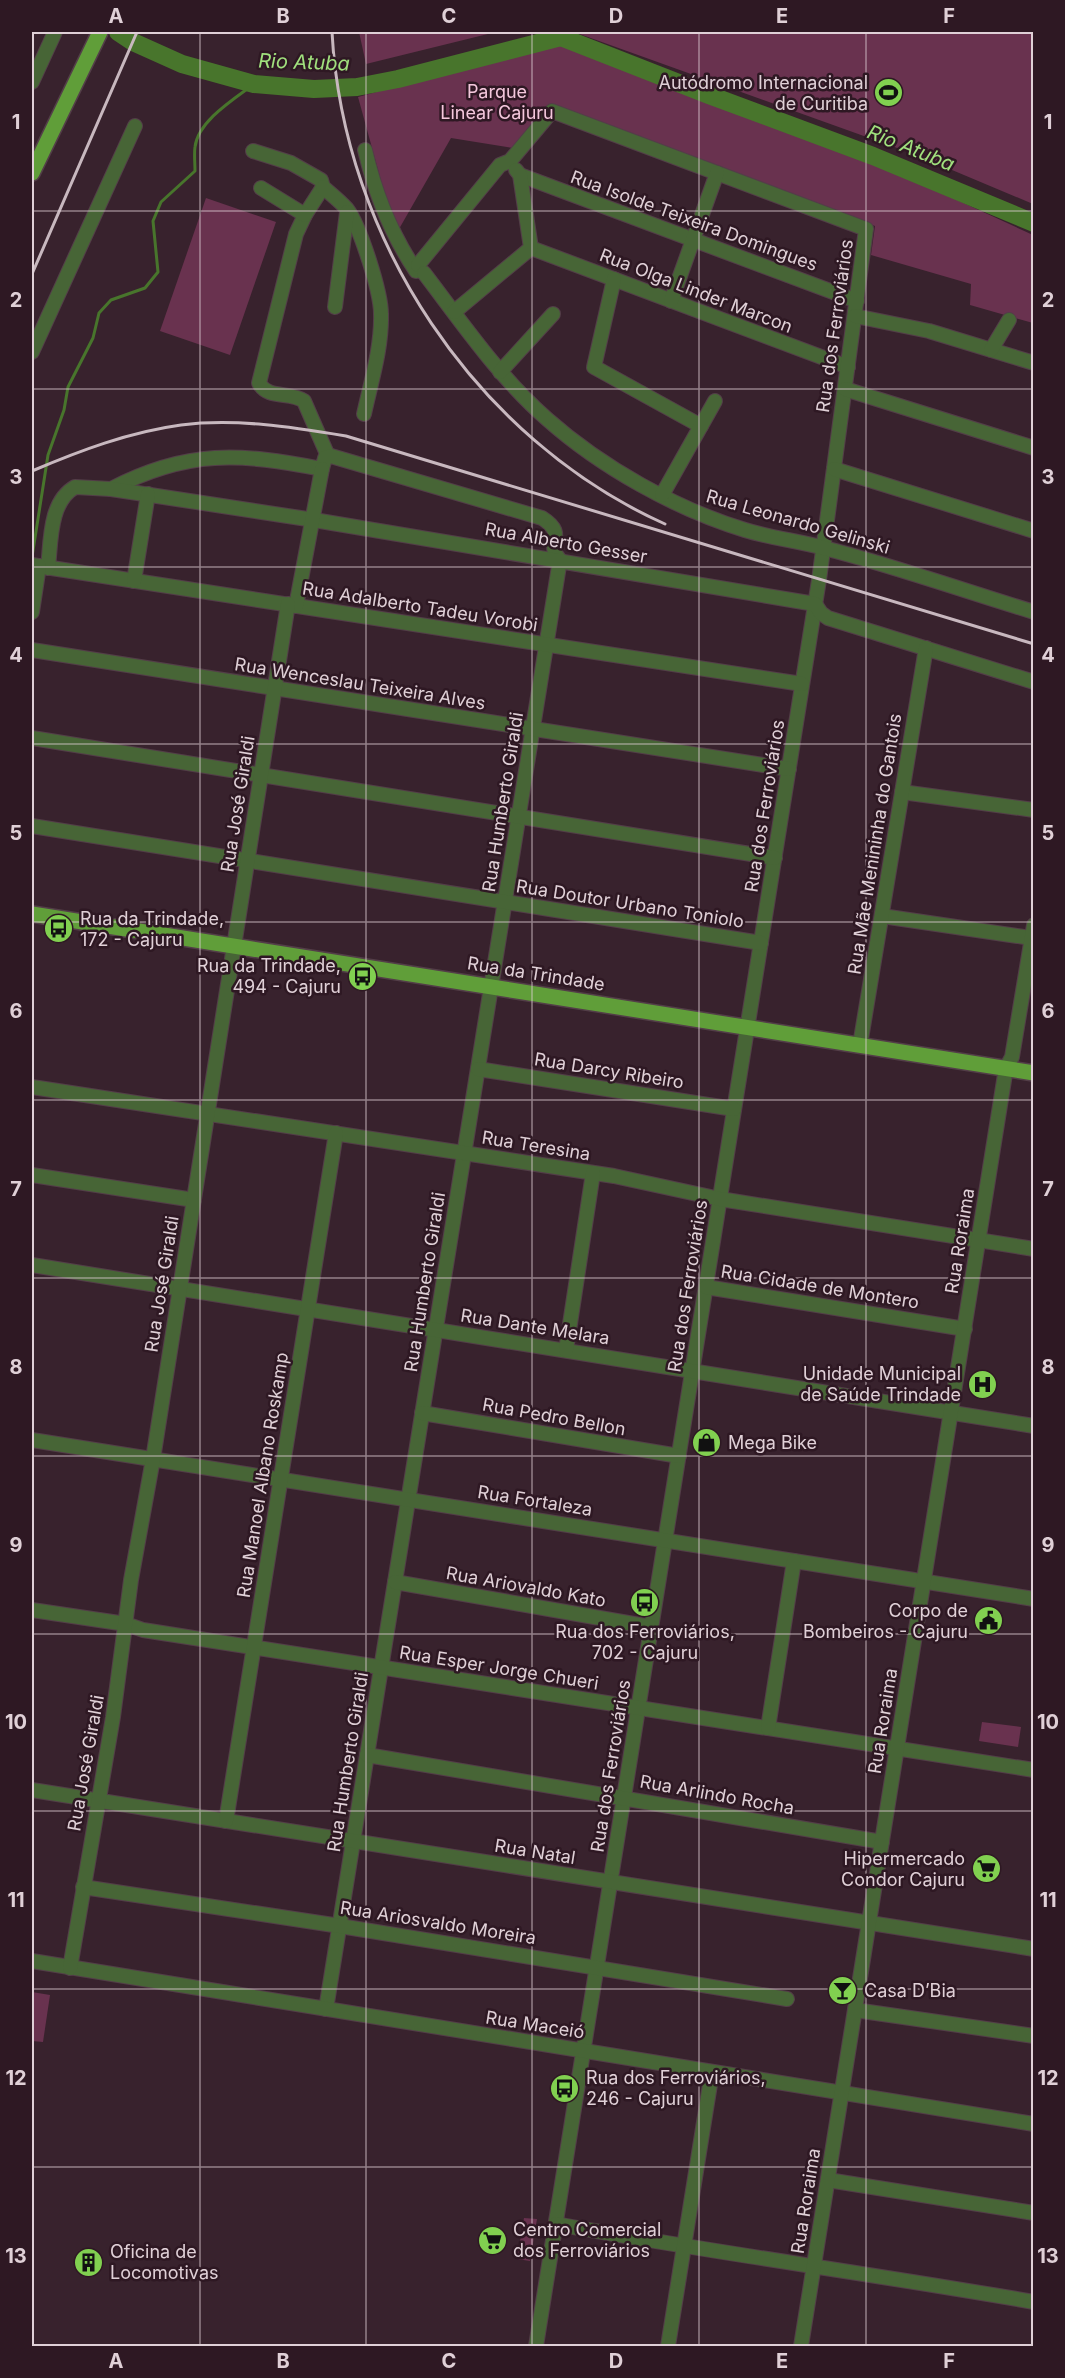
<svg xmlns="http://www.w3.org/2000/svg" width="1065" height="2378" viewBox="0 0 1065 2378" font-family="Inter,sans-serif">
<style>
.green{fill:#69324f}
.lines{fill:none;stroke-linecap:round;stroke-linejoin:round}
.stream{stroke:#48752c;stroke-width:3}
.river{stroke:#48752c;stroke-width:18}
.minor-casing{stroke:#533e48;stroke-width:16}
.major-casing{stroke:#533e48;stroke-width:18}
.minor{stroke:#476536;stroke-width:14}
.major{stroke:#609e39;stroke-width:15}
.rail{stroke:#c8b8bf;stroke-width:3}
.grid{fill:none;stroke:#e0d0d7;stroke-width:1.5;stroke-opacity:0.55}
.labels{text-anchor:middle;stroke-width:5;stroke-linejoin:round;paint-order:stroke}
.poi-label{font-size:18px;fill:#e0d0d7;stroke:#2e1823;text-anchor:start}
.park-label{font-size:18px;fill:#f4c7dc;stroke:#2e1823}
.street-label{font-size:18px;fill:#e0d0d7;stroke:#2e1823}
.water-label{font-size:20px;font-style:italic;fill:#a1e17e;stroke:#2e1823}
.neatline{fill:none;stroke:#e0d0d7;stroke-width:2}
.grid-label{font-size:20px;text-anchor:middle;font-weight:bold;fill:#e0d0d7}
</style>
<rect width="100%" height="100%" fill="#38222d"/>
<g class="green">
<polygon points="359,32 496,32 366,64"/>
<polygon points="574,32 1033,32 1033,204 914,154"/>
<polygon points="555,43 881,165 1033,235 1033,323 970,305 971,284 871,255 875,226 551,106 513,148 451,138 399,229 385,195 358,97"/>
<polygon points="206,198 276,222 230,355 160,331"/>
<polygon points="982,1722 1021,1727 1018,1747 979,1741"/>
<polygon points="32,1992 50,1995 43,2042 32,2041"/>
<polygon points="524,2218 537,2219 530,2261 517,2259"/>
</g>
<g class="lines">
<path class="stream" d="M32,557L48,455L64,410L68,387L93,338L99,313L111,300L145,288L158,272L153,221L161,202L195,171C195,163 194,154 195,147C198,121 234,99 254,84"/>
<polyline class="river" points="118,32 133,42 182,64 254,84 314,89 357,87 398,79 561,37 709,95 873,156 1034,223"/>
<defs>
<g id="minor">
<polyline points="32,82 55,32"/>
<path d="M365,150C375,193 391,234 416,271"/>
<path d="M253,151L291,163L321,180L323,187L305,215L296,234L259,383C268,400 290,391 304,401L328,456"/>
<polyline points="520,175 857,301"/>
<path d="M323,187C331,194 340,201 347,209C360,226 381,292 381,314C382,347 371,382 364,414"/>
<polyline points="261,188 305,215"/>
<polyline points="531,248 848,367"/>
<polyline points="418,265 500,165 510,161 552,111 866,229 819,580 536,2346"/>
<path d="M424,273C463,324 499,377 547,419C601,467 676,509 745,530C771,538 798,541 824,548C895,566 964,591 1034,612"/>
<polyline points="614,279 594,367 701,426"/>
<polyline points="671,301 717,173"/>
<polyline points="335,307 347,212"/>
<polyline points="454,312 531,248 520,175 516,170"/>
<polyline points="855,316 929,331 1034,363"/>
<polyline points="991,350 1009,320"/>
<polyline points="32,352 135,126"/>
<polyline points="500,372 553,314"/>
<polyline points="845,389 1034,448"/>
<polyline points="834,469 1034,531"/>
<path d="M111,489C188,449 240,453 322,469L325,458L331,456L542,518C569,535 544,544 560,560L326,2009"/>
<polyline points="662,495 715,401"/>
<polyline points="32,565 802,684"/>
<path d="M48,568C51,541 49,502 75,487L111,489L314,520L815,604L821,613L828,618L1034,682"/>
<polyline points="134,581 148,494"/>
<polyline points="296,606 322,469"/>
<polyline points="32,612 39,566"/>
<polyline points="32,650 789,769"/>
<polyline points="32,738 775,858"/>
<polyline points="902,792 1034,810"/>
<polyline points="32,826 761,943"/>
<polyline points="882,916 1031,938"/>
<polyline points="860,1045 926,648"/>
<polyline points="478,1069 734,1109"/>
<polyline points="32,1087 614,1176 720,1199 1034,1249"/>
<polyline points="32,1175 194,1200"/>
<polyline points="32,1265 1034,1426"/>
<polyline points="706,1287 965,1329"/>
<polyline points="566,1350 593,1173"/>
<polyline points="422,1413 679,1456"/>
<polyline points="32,1440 1034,1599"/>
<polyline points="395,1582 651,1627"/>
<polyline points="32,1610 126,1624 143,1630 1034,1770"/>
<polyline points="768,1728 794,1561"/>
<polyline points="367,1755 882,1842"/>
<polyline points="32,1790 1034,1949"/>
<polyline points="226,1821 336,1133"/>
<polyline points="83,1887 340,1926 787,1999"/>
<polyline points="32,1961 1034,2124"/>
<polyline points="70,1968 113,1717 131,1580 153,1459 288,604"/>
<polyline points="855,2010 1034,2036"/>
<polyline points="828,2180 1034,2213"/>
<path d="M556,2224C715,2253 875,2274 1034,2302"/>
<polyline points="668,2346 712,2072"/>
<polyline points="801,2346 1006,1068 1012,1057 1034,925"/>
</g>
<g id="major">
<polyline points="32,173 100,32"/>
<polyline points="32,914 1034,1073"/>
</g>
</defs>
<use href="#minor" class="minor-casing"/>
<use href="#major" class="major-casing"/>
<use href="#minor" class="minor"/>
<use href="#major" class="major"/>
<g class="rail">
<path d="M332,32C343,238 475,439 665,524"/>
<polyline points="32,274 137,32"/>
<path d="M32,471C79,451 129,432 181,425C235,418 292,427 346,436L1034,644"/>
</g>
</g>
<path class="grid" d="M200,32V2346M366,32V2346M532,32V2346M699,32V2346M866,32V2346M32,211H1034M32,389H1034M32,567H1034M32,744H1034M32,922H1034M32,1100H1034M32,1278H1034M32,1456H1034M32,1634H1034M32,1811H1034M32,1989H1034M32,2167H1034"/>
<defs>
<symbol id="stadium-disc" viewBox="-11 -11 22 22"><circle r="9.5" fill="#81d050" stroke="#2e1823"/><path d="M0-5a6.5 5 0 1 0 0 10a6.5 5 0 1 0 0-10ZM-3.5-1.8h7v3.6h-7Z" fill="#111"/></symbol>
<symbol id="bus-disc" viewBox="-11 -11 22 22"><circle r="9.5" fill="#81d050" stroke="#2e1823"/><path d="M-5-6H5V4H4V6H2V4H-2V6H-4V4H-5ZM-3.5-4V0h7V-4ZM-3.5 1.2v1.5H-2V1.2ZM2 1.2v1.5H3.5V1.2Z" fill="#111"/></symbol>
<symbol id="hospital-disc" viewBox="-11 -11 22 22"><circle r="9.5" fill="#81d050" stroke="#2e1823"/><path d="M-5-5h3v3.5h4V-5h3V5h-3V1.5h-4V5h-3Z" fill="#111"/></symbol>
<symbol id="shop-disc" viewBox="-11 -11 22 22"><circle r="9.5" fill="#81d050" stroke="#2e1823"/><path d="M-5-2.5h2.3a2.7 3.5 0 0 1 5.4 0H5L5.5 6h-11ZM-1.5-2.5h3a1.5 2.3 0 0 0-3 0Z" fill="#111"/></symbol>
<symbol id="civic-disc" viewBox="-11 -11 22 22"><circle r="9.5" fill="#81d050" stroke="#2e1823"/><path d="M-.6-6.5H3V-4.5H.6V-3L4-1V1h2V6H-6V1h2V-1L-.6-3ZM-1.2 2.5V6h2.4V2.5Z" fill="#111"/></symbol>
<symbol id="supermarket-disc" viewBox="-11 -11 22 22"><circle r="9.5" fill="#81d050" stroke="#2e1823"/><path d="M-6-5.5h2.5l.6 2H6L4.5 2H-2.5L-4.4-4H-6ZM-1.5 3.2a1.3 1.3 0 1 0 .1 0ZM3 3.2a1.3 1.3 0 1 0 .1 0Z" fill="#111"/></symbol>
<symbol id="bar-disc" viewBox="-11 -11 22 22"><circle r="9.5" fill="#81d050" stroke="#2e1823"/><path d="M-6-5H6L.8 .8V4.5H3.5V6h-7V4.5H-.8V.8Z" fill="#111"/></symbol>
<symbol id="building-disc" viewBox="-11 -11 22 22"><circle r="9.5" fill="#81d050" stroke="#2e1823"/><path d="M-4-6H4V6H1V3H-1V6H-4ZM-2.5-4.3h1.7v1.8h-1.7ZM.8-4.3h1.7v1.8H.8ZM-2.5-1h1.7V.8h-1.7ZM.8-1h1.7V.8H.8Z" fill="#111"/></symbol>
</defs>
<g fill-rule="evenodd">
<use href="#stadium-disc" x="872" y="76" width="33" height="33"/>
<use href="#bus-disc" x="42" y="912" width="33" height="33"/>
<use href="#bus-disc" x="346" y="960" width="33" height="33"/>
<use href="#hospital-disc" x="966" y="1368" width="33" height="33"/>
<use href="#shop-disc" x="690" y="1426" width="33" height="33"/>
<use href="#bus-disc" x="628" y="1586" width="33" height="33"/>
<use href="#civic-disc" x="972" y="1604" width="33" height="33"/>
<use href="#supermarket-disc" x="970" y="1852" width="33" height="33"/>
<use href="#bar-disc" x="826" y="1974" width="33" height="33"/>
<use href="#bus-disc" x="548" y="2072" width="33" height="33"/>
<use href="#supermarket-disc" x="476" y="2224" width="33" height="33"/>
<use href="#building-disc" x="72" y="2246" width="33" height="33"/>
</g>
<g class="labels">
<g class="poi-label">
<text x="868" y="89" text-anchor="end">Autódromo Internacional<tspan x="868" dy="21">de Curitiba</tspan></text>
<text x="80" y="925">Rua da Trindade,<tspan x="80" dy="21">172 - Cajuru</tspan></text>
<text x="341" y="972" text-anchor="end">Rua da Trindade,<tspan x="341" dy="21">494 - Cajuru</tspan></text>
<text x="961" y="1380" text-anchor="end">Unidade Municipal<tspan x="961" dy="21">de Saúde Trindade</tspan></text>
<text x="728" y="1449">Mega Bike</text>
<text x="968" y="1617" text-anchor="end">Corpo de<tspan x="968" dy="21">Bombeiros - Cajuru</tspan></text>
<text x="645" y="1638" text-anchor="middle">Rua dos Ferroviários,<tspan x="645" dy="21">702 - Cajuru</tspan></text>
<text x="965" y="1865" text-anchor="end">Hipermercado<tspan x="965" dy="21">Condor Cajuru</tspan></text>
<text x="864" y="1997">Casa D’Bia</text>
<text x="586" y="2084">Rua dos Ferroviários,<tspan x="586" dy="21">246 - Cajuru</tspan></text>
<text x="513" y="2236">Centro Comercial<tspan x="513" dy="21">dos Ferroviários</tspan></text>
<text x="110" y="2258">Oficina de<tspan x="110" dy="21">Locomotivas</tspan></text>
</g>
<g class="park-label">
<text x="497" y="98">Parque<tspan x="497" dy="21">Linear Cajuru</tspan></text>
</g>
<g class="street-label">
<text transform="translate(694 221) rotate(20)" y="6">Rua Isolde Teixeira Domingues</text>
<text transform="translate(696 291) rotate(21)" y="6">Rua Olga Linder Marcon</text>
<text transform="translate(835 326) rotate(-82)" y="6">Rua dos Ferroviários</text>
<text transform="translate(798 522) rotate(16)" y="6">Rua Leonardo Gelinski</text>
<text transform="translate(566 543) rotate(10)" y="6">Rua Alberto Gesser</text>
<text transform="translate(420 607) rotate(9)" y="6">Rua Adalberto Tadeu Vorobi</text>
<text transform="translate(360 684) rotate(9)" y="6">Rua Wenceslau Teixeira Alves</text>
<text transform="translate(503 802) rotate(-81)" y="6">Rua Humberto Giraldi</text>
<text transform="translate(238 804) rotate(-81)" y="6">Rua José Giraldi</text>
<text transform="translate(765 806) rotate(-81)" y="6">Rua dos Ferroviários</text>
<text transform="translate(875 844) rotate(-81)" y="6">Rua Mãe Menininha do Gantois</text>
<text transform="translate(630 904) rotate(9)" y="6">Rua Doutor Urbano Toniolo</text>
<text transform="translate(536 974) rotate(9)" y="6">Rua da Trindade</text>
<text transform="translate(609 1071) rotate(9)" y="6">Rua Darcy Ribeiro</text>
<text transform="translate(536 1146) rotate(9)" y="6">Rua Teresina</text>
<text transform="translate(960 1241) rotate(-81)" y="6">Rua Roraima</text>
<text transform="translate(425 1282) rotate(-81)" y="6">Rua Humberto Giraldi</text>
<text transform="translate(162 1284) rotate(-81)" y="6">Rua José Giraldi</text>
<text transform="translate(688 1286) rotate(-81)" y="6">Rua dos Ferroviários</text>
<text transform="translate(820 1287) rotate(9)" y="6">Rua Cidade de Montero</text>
<text transform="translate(535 1327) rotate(9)" y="6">Rua Dante Melara</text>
<text transform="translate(554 1417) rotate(10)" y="6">Rua Pedro Bellon</text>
<text transform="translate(263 1475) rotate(-81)" y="6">Rua Manoel Albano Roskamp</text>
<text transform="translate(535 1501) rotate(9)" y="6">Rua Fortaleza</text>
<text transform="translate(526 1587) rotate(10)" y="6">Rua Ariovaldo Kato</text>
<text transform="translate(499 1668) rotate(9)" y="6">Rua Esper Jorge Chueri</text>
<text transform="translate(883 1721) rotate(-81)" y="6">Rua Roraima</text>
<text transform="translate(348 1762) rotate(-81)" y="6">Rua Humberto Giraldi</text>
<text transform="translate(86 1763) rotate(-80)" y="6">Rua José Giraldi</text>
<text transform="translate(611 1766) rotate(-81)" y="6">Rua dos Ferroviários</text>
<text transform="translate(717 1795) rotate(10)" y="6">Rua Arlindo Rocha</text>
<text transform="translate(535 1852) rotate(9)" y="6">Rua Natal</text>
<text transform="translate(438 1923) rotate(9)" y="6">Rua Ariosvaldo Moreira</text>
<text transform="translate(535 2025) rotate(9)" y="6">Rua Maceió</text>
<text transform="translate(806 2201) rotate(-81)" y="6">Rua Roraima</text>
</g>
<g class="water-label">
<text transform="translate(304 62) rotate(2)" y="7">Rio Atuba</text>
<text transform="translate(911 148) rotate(22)" y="7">Rio Atuba</text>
</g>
</g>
<rect width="1065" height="2378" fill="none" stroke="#2e1823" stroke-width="66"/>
<rect x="33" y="33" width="999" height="2312" class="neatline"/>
<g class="grid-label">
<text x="116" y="23">A</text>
<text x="283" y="23">B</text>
<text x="449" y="23">C</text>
<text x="616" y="23">D</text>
<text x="782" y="23">E</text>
<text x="949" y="23">F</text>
<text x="16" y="129">1</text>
<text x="1048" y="129">1</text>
<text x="16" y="307">2</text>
<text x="1048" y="307">2</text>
<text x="16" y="484">3</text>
<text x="1048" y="484">3</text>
<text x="16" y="662">4</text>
<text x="1048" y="662">4</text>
<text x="16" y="840">5</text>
<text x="1048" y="840">5</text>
<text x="16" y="1018">6</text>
<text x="1048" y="1018">6</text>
<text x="16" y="1196">7</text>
<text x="1048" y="1196">7</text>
<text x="16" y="1374">8</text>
<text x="1048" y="1374">8</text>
<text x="16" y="1552">9</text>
<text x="1048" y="1552">9</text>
<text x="16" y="1729">10</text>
<text x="1048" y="1729">10</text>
<text x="16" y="1907">11</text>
<text x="1048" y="1907">11</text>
<text x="16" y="2085">12</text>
<text x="1048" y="2085">12</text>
<text x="16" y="2263">13</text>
<text x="1048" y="2263">13</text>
<text x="116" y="2368">A</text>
<text x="283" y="2368">B</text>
<text x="449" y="2368">C</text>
<text x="616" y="2368">D</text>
<text x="782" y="2368">E</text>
<text x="949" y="2368">F</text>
</g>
</svg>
